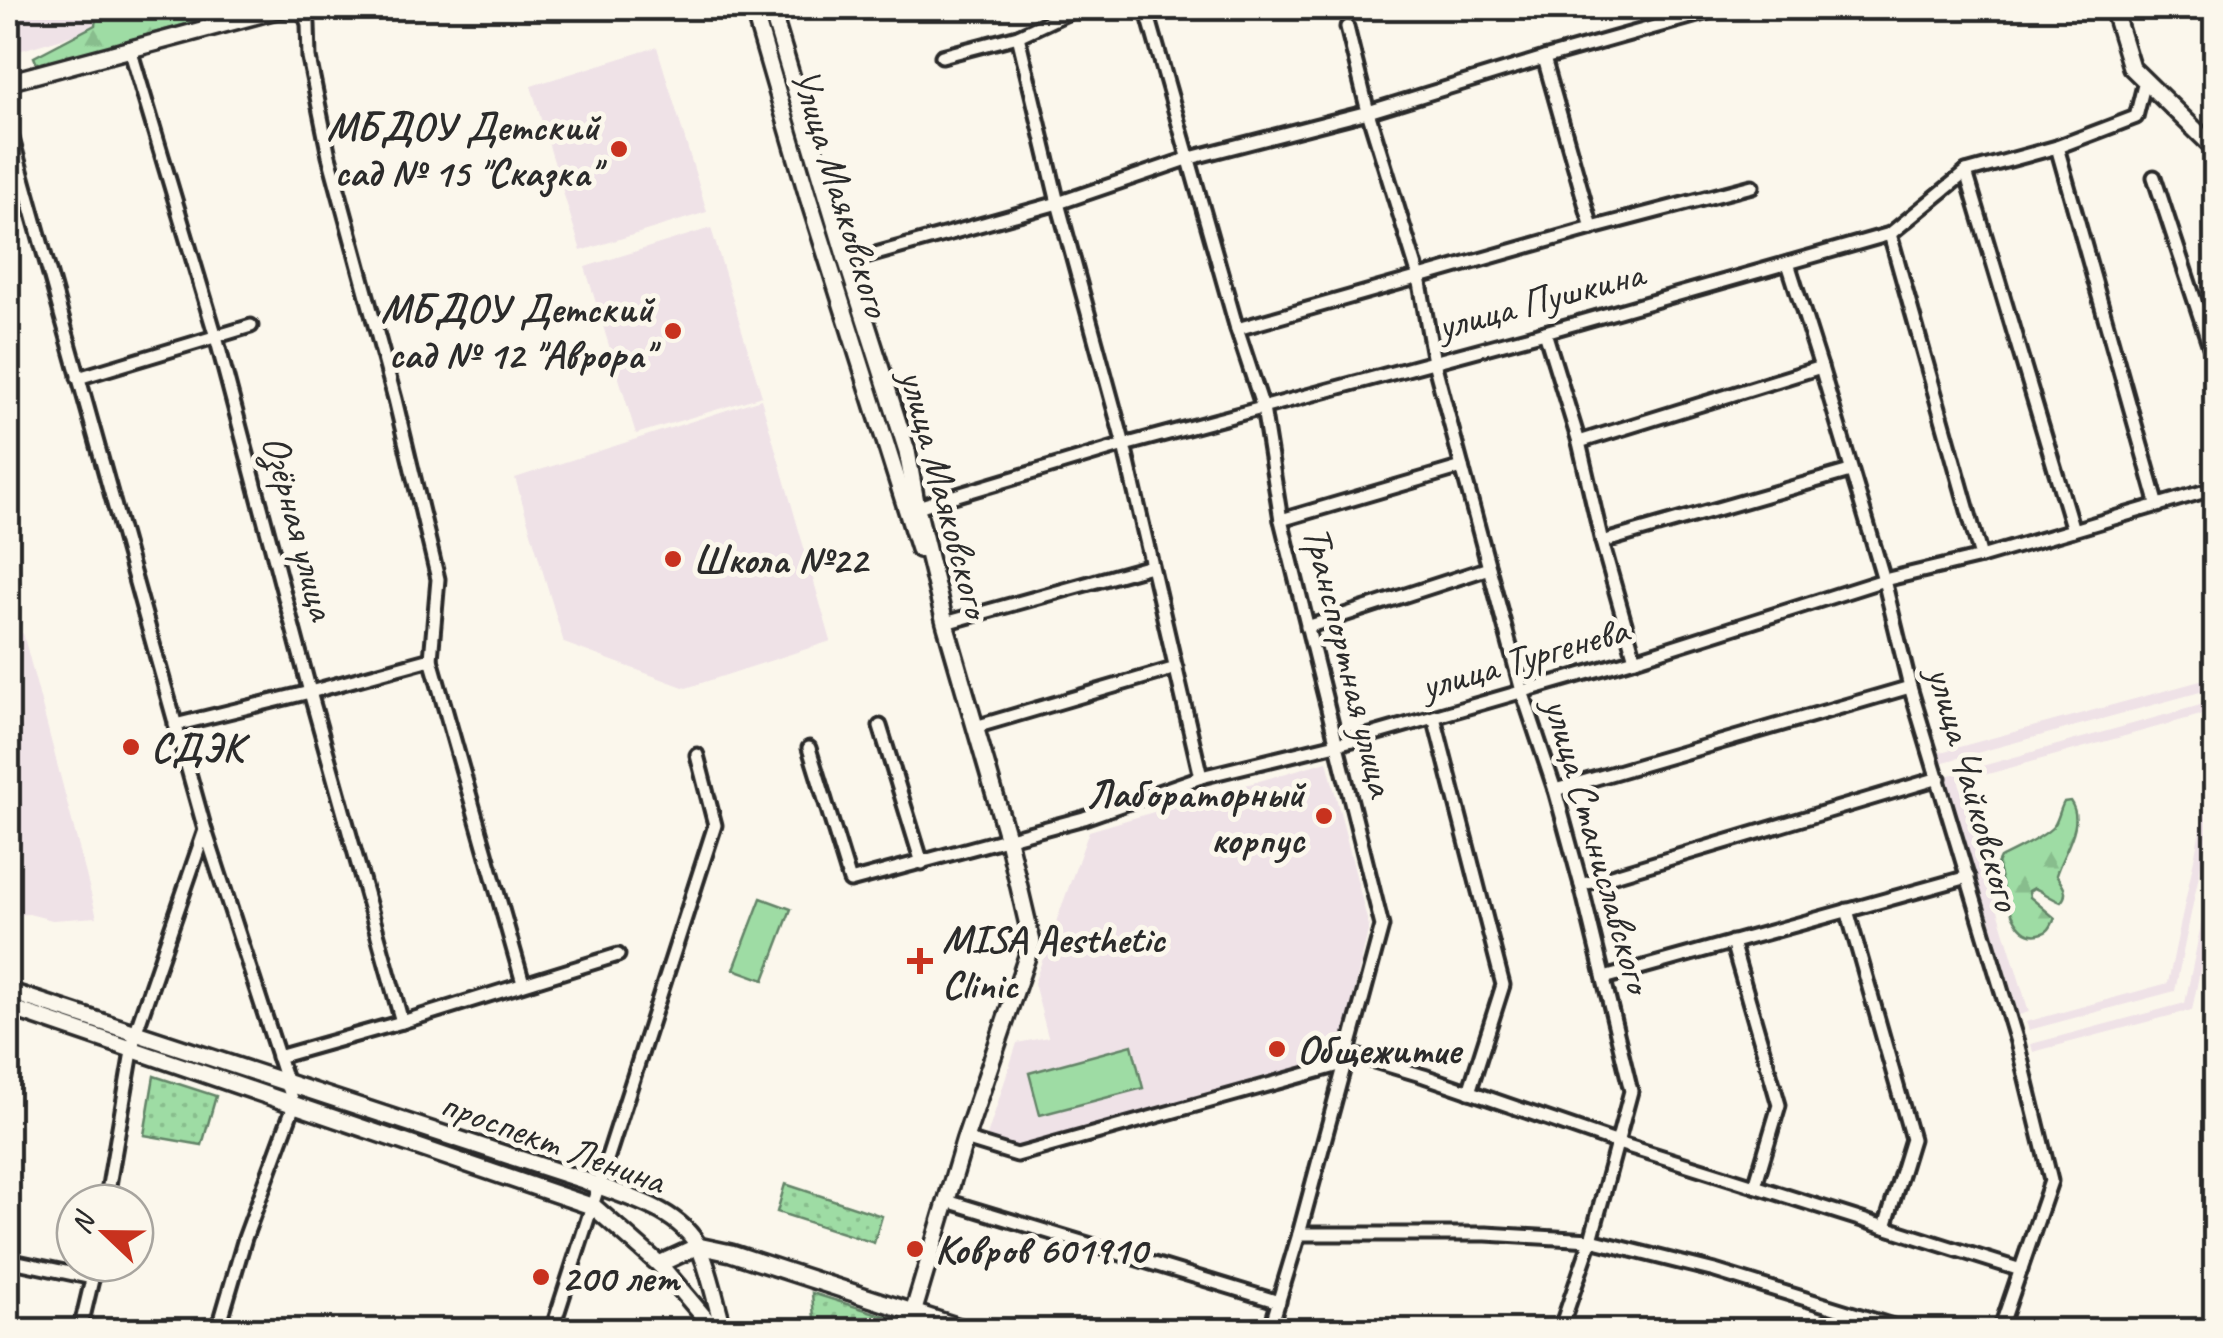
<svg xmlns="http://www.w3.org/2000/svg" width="2223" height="1338" viewBox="0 0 2223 1338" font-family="Caveat,sans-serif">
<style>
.built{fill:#efe2e7}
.grass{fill:url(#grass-dots);stroke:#648468;stroke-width:2.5}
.forest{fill:url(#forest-firs);stroke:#648468;stroke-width:2.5}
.pitch{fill:#9edca4;stroke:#648468;stroke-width:2.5}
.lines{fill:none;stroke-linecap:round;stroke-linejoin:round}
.street-casing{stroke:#2b2b2b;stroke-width:19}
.secondary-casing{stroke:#2b2b2b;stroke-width:22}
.street{stroke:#fbf7ec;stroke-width:11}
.secondary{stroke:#fbf7ec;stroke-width:15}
.poi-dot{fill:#c8321e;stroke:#fbf7ec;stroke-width:4}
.labels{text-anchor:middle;stroke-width:10;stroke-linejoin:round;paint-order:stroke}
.poi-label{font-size:40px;font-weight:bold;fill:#2b2b2b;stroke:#fbf7ec;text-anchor:start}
.street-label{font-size:40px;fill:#2b2b2b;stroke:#fbf7ec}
</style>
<defs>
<pattern id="grass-dots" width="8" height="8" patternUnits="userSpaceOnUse" patternTransform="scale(2.5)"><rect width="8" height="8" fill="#9edca4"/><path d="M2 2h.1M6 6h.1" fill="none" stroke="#88bd8d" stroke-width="1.8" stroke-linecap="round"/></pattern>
<pattern id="forest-firs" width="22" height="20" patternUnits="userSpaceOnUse" patternTransform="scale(2.5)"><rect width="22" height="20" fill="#9edca4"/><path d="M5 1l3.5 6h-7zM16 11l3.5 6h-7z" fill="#88bd8d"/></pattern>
</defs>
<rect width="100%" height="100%" fill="#fbf7ec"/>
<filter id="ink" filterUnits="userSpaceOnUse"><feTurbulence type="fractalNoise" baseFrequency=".01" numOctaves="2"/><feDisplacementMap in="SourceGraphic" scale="20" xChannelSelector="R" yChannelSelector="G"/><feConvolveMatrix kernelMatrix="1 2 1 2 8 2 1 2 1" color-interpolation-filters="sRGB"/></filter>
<g filter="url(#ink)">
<g class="built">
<polygon points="8,8 106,8 111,24 8,54"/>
<polygon points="657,47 707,212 581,251 531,86"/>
<polygon points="711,228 762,396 636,434 585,267"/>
<polygon points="761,399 831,641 686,688 564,643 515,478"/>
<polygon points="23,633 97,917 52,920 29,914 8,915 8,638"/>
<polygon points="2215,677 2215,688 1940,763 1937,753"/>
<polygon points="2215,701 2215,711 1959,782 2029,1012 2019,1015 1946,776"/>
<polygon points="2215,759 2215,797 2175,991 2029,1030 2026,1022 2168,983"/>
<polygon points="1327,761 1369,927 1339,1058 1018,1149 986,1139 1017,1043 1048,1037 1034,983 1089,831"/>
<polygon points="2215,857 2215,897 2192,1010 2033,1052 2031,1044 2185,1003"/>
</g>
<g class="grass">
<polygon points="154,1076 216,1096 202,1145 144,1135"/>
<polygon points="785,1184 882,1216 874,1243 777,1212"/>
<polygon points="812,1293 904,1322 902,1330 852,1330 814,1318"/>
</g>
<g class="forest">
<polygon points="98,8 116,8 131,15 147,8 243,8 41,65 36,62 34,57 95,25"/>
<path d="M2070,801C2086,823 2063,852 2056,875C2062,885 2070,892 2061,902C2051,899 2043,891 2034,888L2029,891L2030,897L2055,918C2051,927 2049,932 2039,934C2011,940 2003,884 1997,864L2000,858C2012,852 2049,835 2055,824C2059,817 2060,809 2064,802Z"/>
</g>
<g class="pitch">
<polygon points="761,898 791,909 764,980 734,969"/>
<polygon points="1132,1045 1143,1088 1040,1115 1029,1073"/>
</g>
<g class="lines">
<defs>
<g id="street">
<polyline points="302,8 308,24 309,58 329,156 395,399 438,579 431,659 523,983"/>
<polyline points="1146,8 1237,329 1263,408 1281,520 1382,926 1299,1234 1270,1330"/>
<polyline points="1347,27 1368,112 1419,277 1434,362 1462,467 1522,691 1555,790 1581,885 1631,1091 1591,1240 1560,1330"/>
<polyline points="1018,36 1058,203 1124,445 1201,777"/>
<polyline points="130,49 216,337 310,692 402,1022"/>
<polyline points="942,56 1018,36 1078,8"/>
<polyline points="1544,58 1592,228"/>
<polyline points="8,124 205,830 294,1105 245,1238 218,1330"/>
<polyline points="2057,147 2158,506"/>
<polyline points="1966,172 2073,530"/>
<polyline points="2154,177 2216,365"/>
<polyline points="1890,234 1981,557"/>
<polyline points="847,262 1058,203 1190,158 1368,112 1544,58 1722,8"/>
<polyline points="1788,263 1821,367 1884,580 1910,687 2017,1042 2051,1181 2000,1330"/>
<polyline points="1237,329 1592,228 1752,186"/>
<polyline points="1545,332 1579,442 1602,542 1635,659"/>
<polyline points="78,378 251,326"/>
<polyline points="1579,442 1821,367"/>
<polyline points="914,508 1124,445 1545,332 1890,234 1966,172 2057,147 2136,117 2145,81"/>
<polyline points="1281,520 1462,467"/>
<polyline points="1602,542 1850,471"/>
<polyline points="945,623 1151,566"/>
<polyline points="1307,627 1489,568"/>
<polyline points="1434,717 1503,985 1469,1092"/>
<polyline points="175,725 310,692 431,659"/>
<polyline points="880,726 922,863"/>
<polyline points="975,727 1176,668"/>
<polyline points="809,748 850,881 1084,818 1201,777 1357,739 1635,659 1884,580 1981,557 2216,488"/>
<polyline points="1555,790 1910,687"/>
<polyline points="1581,885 1939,778"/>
<polyline points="1847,910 1912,1139 1885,1227"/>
<polyline points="1732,942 1779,1105 1755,1186"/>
<polyline points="1604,978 1968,877"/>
<polyline points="1347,1053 1424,1076 1618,1143 2021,1270"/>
<polyline points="278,1057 402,1022 618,955"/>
<polyline points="965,1139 1017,1155 1343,1064"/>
<polyline points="947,1201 1279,1302"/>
<polyline points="106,1203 135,1034 205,830"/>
<polyline points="1299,1234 1486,1234 1591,1240 1715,1271 1906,1330"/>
<polyline points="8,1260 93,1278"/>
<polyline points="80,1330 96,1263"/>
<polyline points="552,1330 715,825 697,755"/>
</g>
<g id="secondary">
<polyline points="753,8 808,197 919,549"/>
<polyline points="771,8 847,262 907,451 917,508 945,623 1008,840 1032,942 965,1139 908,1330"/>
<polyline points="2113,8 2131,67 2216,150"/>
<polyline points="8,82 284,8"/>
<path d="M8,991L586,1181C623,1196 679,1208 699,1248C710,1270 716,1306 724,1330"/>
<polyline points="8,1007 594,1207 659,1264 715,1330"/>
<polyline points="698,1246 731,1253 968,1330"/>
<polyline points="659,1264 698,1246"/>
</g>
</defs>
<use href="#street" class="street-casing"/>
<use href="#secondary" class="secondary-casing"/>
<use href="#street" class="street"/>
<use href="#secondary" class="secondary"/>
</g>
</g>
<g class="poi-dot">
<circle cx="619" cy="149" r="10"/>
<circle cx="673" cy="331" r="10"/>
<circle cx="673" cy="559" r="10"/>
<circle cx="131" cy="747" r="10"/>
<circle cx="1324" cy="816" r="10"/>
<path d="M915 946h10v10h10v10h-10v10h-10v-10h-10v-10h10z"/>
<circle cx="1277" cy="1049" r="10"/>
<circle cx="915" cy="1249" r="10"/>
<circle cx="541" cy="1277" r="10"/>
</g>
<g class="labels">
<g class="poi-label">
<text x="599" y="140" text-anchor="end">МБДОУ Детский<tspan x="599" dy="46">сад № 15 "Сказка"</tspan></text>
<text x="653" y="322" text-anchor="end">МБДОУ Детский<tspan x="653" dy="46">сад № 12 "Аврора"</tspan></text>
<text x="693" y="573">Школа №22</text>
<text x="151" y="761">СДЭК</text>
<text x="1304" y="807" text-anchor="end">Лабораторный<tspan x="1304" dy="46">корпус</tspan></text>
<text x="942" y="952">MISA Aesthetic<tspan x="942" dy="46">Clinic</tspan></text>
<text x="1297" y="1063">Общежитие</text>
<text x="935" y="1263">Ковров 601910</text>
<text x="561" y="1291">200 лет</text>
</g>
<g class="street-label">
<text transform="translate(842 192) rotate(73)" y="14">Улица Маяковского</text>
<text transform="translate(1540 299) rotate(-15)" y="14">улица Пушкина</text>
<text transform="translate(946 493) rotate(75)" y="14">улица Маяковского</text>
<text transform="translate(300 527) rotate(75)" y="14">Озёрная улица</text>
<text transform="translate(1524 657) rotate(-16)" y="14">улица Тургенева</text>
<text transform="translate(1350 661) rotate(76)" y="14">Транспортная улица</text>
<text transform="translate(1975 788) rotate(74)" y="14">улица Чайковского</text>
<text transform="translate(1599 845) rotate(74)" y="14">улица Станиславского</text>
<text transform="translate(553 1141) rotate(20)" y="14">проспект Ленина</text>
</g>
</g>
<rect width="2223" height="1338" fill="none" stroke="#fbf7ec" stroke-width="40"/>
<rect x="20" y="20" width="2183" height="1298" fill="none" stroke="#2b2b2b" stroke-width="4" filter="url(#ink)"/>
<g transform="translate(105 1233) rotate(292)"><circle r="48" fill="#fbf7ec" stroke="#a8a59f" stroke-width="2.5"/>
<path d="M0-8L18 38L0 25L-18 38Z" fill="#c8321e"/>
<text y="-15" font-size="28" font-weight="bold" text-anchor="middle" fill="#2b2b2b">N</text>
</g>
</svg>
